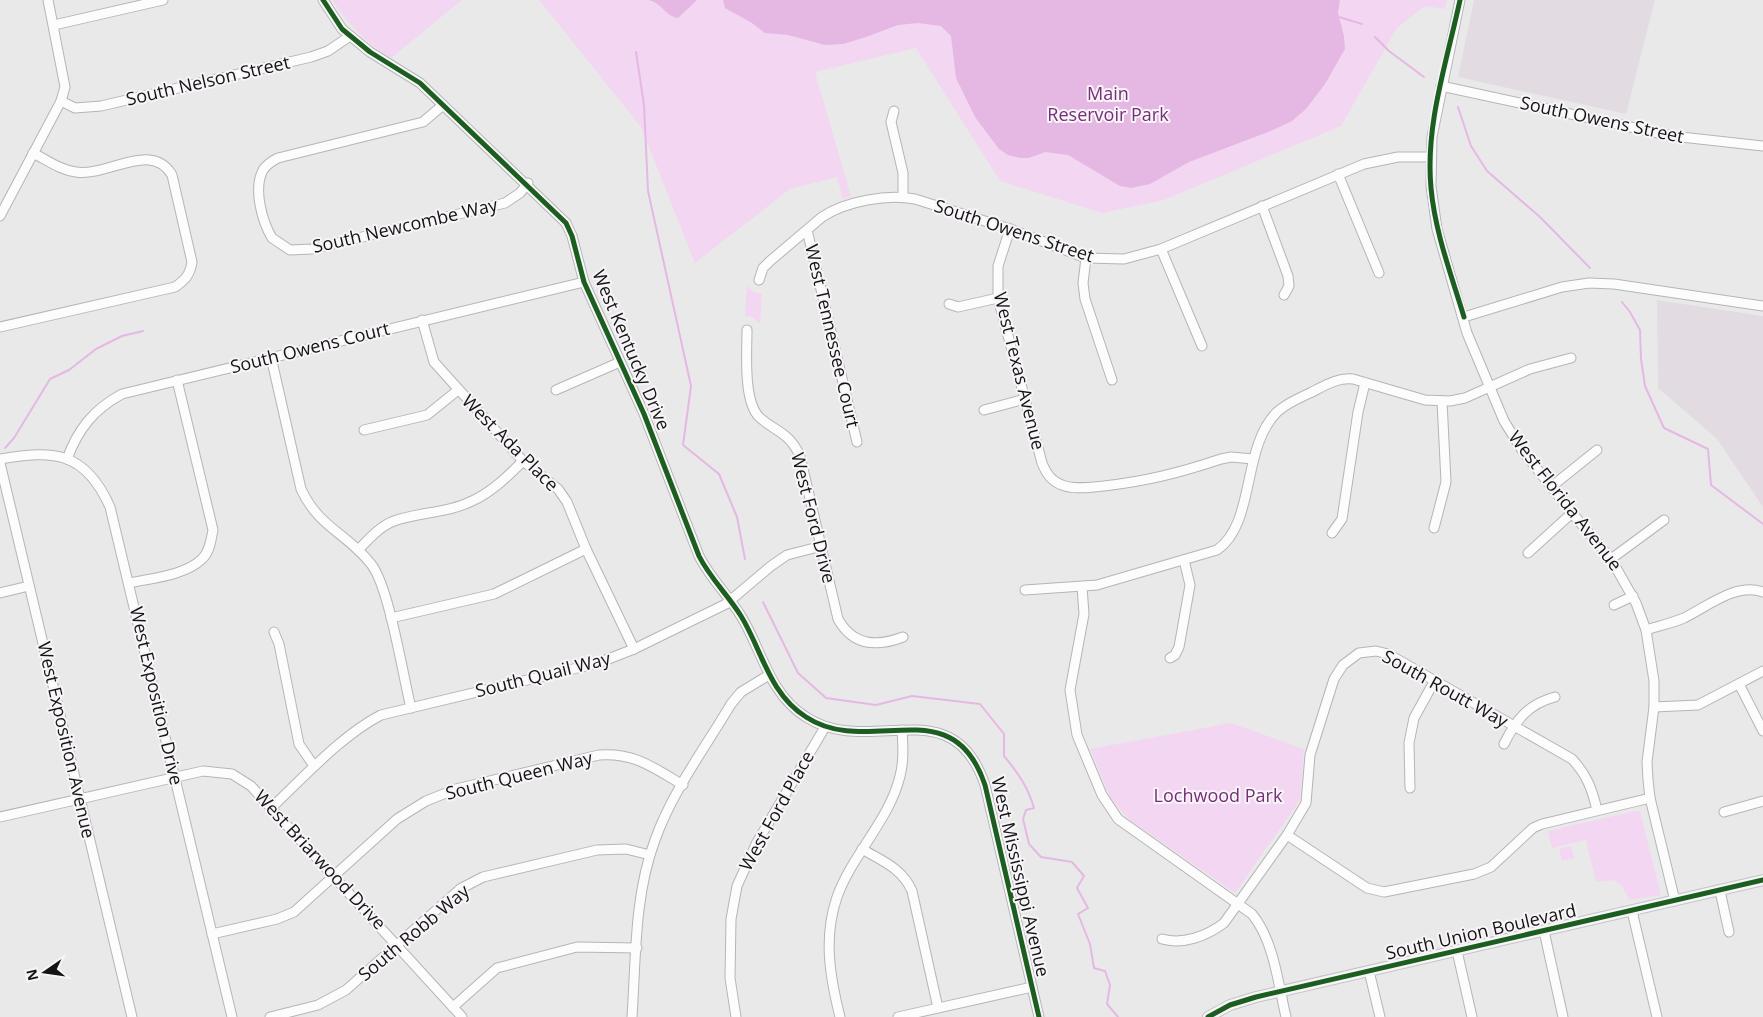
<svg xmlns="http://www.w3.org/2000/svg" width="1763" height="1017" viewBox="0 0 1763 1017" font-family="'Open Sans',sans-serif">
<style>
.built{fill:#e2dce2}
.green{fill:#f3d6f2}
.water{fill:#e5b8e4}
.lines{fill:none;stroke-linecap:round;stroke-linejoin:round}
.stream{stroke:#e5b8e4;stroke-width:2}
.minor-casing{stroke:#b6b5b6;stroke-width:11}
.major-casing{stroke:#c4c4c4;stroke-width:12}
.minor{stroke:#fcfcfc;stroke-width:9}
.major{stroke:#f7f2f7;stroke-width:10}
.cycleway-casing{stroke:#f8f5f8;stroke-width:8}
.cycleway{stroke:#1b5e20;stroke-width:5}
.labels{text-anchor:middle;stroke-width:4;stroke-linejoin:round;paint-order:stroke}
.street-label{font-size:18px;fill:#151415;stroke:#f8f5f8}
.park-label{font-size:18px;fill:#772d78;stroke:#f8f5f8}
</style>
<rect width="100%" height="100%" fill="#eae9ea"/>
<g class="built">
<polygon points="1474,0 1655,0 1626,114 1458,77"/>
<polygon points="1657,300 1763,316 1763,507 1717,439 1658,388"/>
</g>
<g class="green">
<path d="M332,0H462L391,58C366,44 348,23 332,0Z"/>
<polygon points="539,0 1447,0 1445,9 1425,6 1397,28 1341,126 1164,200 1102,213 1000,181 916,48 815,72 851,196 843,199 837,177 790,189 695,263 641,127"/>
<polygon points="747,285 753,292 762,294 760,324 752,317 745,316"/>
<polygon points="1231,723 1304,749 1300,800 1235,893 1131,821 1111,800 1090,749"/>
<polygon points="1635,811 1640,811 1661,895 1630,900 1621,885 1614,880 1596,882 1586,840 1552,848 1548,831"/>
<polygon points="1571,846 1574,858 1562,861 1559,849"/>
</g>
<g class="water">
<path d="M648,0H697L678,18C665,16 661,2 648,0Z"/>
<polygon points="723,0 1340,0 1338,13 1344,36 1345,49 1325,84 1306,109 1292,121 1273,130 1189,162 1150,184 1131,188 1120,186 1068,155 1045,152 1029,158 1020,158 1008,155 999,149 975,117 956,78 951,36 941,26 918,23 898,25 866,37 843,44 825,45 788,35 765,33 752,23 725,8"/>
</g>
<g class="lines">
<g class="stream">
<polyline points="1339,17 1362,24"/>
<polyline points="1375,37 1389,51 1424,77"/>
<polyline points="636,52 644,105 648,191 691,386 683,445 719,474 737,517 745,559"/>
<polyline points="1458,107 1471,146 1487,171 1540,217 1590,268"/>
<polyline points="1622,302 1630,312 1640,330 1641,359 1645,386 1664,428 1708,449 1711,485 1763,524"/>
<polyline points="5,448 14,438 50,379 69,370 96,349 122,336 143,331"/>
<path d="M763,602L798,673L826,698L876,705L912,696L980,704L1004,734V756C1018,773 1028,787 1034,808L1026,810L1023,819L1029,844L1041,857L1072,862L1084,876L1077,888L1088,908L1078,914L1090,944L1094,968L1105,971L1110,985L1107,1004L1118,1017"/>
</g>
<defs>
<g id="minor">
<path d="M323,0L342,29L370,52L420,83L566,223L572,236L584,282L644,414L699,556C710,578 728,595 741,616C762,650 769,694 806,717C870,759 952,687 985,785L1039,1017"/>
<polyline points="1460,0 1432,137 1431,186 1437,229 1467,333 1504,421 1522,450 1572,513 1611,559 1636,603 1646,630 1654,681 1654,707 1647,762 1648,780 1650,798 1675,901"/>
<polyline points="54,25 163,0"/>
<polyline points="1441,86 1672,136 1763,146"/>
<polyline points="61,101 75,108 101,106 311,57 328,51 350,36"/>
<path d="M443,105L423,122L278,158C272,161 267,164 263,170C253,189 262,221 272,238L290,250L312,249L505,203L520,193L528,183"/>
<polyline points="894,111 891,122 903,173 903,197"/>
<polyline points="1338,174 1379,273"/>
<polyline points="1262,206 1288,276 1289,286 1284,295"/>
<polyline points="0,216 61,101 65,87 48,0"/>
<path d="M1010,229L998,266V298L1042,463C1046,473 1051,481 1062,485C1074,490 1091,487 1104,486C1147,481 1179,473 1221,459L1231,457L1253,459"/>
<polyline points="807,230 857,442"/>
<polyline points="1161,249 1202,346"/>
<polyline points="1086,258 1083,283 1085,299 1112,380"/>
<path d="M759,280L763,268L770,261L822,217C846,201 887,194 915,199L1010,229L1086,258L1124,259L1161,249L1364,164L1398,157H1430"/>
<polyline points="949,304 958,307 998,298"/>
<polyline points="1464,317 1562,287 1589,283 1614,284 1763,306"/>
<polyline points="422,320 434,362 523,461 558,489 567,502 586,549 634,649"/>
<path d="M0,327L175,287C185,280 190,275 192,262L172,175C151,140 108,177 76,172C60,170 47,160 33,153"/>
<path d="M747,330C747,352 743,400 759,417C776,432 789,432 800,456L838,619C853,646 877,647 903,637"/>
<path d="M271,357L301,489C319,528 347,533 371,564C389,586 403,676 411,708"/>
<polyline points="556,390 620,362"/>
<polyline points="984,410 1025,399"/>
<polyline points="364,430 427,415 458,390"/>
<path d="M0,459C54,450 85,451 110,507L232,1017"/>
<path d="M67,459C78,429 94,409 122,394L584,282"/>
<polyline points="0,463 132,1017"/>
<polyline points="1551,487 1597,450"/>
<polyline points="1434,528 1446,482 1442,401"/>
<polyline points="1332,533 1342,519 1358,412 1365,383"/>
<path d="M358,550C368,540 380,526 394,521C419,512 448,513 472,501C492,492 508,476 523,461"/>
<polyline points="1528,553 1572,513"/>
<polyline points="1611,559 1664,520"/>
<path d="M129,583C152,578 184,576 202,559C210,552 211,539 213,530L177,380"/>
<path d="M1082,587L1084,614L1070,690L1077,735L1102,795L1118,819L1252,914C1274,941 1278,983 1286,1017"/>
<path d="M1025,590L1097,585L1217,550C1256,523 1241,448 1277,412C1287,403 1299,398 1310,393C1324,386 1338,377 1353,379L1425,400L1450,401L1465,398L1530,369L1571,358"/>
<polyline points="0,593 29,586"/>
<polyline points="1614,605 1633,596"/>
<polyline points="391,618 494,594 586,549"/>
<path d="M1646,630C1659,626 1672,623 1684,618C1707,607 1736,582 1763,592"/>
<polyline points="274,632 279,644 299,744 314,766"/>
<polyline points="1170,658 1175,655 1179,647 1190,585 1184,560"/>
<polyline points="1739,684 1763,731"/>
<polyline points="1654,707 1698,705 1763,671"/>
<path d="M1504,744C1516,720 1528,704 1555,697"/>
<polyline points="1410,788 1409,743 1414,718 1435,680"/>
<path d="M271,808C303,778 342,735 381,715L598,663L634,649L726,604L771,566L787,555L822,546"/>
<polyline points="1724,812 1763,801"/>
<polyline points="0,817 203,771 232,774 251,786 462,1017"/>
<polyline points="1287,835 1367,888 1384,892 1474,874 1491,867 1533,828 1542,824 1650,798"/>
<path d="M862,849C882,861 902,868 912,891L938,1008"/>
<polyline points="1720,891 1729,932"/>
<polyline points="1632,911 1657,1017"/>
<polyline points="1544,931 1563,1017"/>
<path d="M212,934L277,919L294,912L397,819L426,801L456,789L599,755C634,752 654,768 683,785"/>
<path d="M1162,939C1183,945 1207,936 1224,923L1287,835L1306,803L1310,755L1334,679L1343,665L1359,653L1376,651L1388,654L1572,759C1587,775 1592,789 1597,810"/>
<polyline points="1457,951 1472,1017"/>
<polyline points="1369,971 1380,1017"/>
<polyline points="453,1007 497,968 577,947 637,948"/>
<polyline points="270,1017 318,1005 346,990 460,889 483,877 597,850 626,849 650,855"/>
<path d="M632,1017C636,959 634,896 655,840C672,792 705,748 731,704L741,692L769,675"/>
<polyline points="736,1017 730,978 731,919 737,886 756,844 825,727"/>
<path d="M840,1017C830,977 823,938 837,897C852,855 890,819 900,776C904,761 903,746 902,730"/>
<polyline points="898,1017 1032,987"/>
</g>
<polyline id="major" points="1208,1017 1230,1005 1256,997 1763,880"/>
</defs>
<use href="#minor" class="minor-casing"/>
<use href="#major" class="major-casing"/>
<use href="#minor" class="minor"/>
<use href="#major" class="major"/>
<defs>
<g id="cycleway">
<path d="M323,0L342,29L370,52L420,83L566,223L572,236L584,282L644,414L699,556C710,578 728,595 741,616C762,650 769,694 806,717C870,759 952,687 985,785L1039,1017"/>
<path d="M1460,0C1447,61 1425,125 1431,188C1435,232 1451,274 1464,317"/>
<polyline points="1208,1017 1230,1005 1256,997 1763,880"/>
</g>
</defs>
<use href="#cycleway" class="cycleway-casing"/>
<use href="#cycleway" class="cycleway"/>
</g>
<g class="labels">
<g class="street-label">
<text transform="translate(208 81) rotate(-13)" y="6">South Nelson Street</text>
<text transform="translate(1602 120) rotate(12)" y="6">South Owens Street</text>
<text transform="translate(405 226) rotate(-13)" y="6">South Newcombe Way</text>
<text transform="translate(1014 231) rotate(18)" y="6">South Owens Street</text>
<text transform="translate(832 336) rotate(77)" y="6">West Tennessee Court</text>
<text transform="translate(310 348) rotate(-14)" y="6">South Owens Court</text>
<text transform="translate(631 350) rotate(67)" y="6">West Kentucky Drive</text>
<text transform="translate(1019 371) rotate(76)" y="6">West Texas Avenue</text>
<text transform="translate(510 443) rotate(45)" y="6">West Ada Place</text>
<text transform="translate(1565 501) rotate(52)" y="6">West Florida Avenue</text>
<text transform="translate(813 518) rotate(76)" y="6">West Ford Drive</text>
<text transform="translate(543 675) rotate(-14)" y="6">South Quail Way</text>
<text transform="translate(1445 689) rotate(29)" y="6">South Routt Way</text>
<text transform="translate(156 696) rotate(77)" y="6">West Exposition Drive</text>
<text transform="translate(66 740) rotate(77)" y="6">West Exposition Avenue</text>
<text transform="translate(519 776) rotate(-14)" y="6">South Queen Way</text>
<text transform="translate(777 811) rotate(-61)" y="6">West Ford Place</text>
<text transform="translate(320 860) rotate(47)" y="6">West Briarwood Drive</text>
<text transform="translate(1020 877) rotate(77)" y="6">West Mississippi Avenue</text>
<text transform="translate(1481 932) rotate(-13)" y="6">South Union Boulevard</text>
<text transform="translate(414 933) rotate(-40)" y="6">South Robb Way</text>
</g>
<g class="park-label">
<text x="1108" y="100">Main<tspan x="1108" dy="21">Reservoir Park</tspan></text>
<text x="1218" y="802">Lochwood Park</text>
</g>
</g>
<g transform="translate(45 972) rotate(257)" stroke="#f8f5f8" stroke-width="4" paint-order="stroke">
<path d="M0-4L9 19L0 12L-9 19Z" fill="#151415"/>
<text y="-8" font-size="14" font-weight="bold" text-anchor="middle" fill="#151415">N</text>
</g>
</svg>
